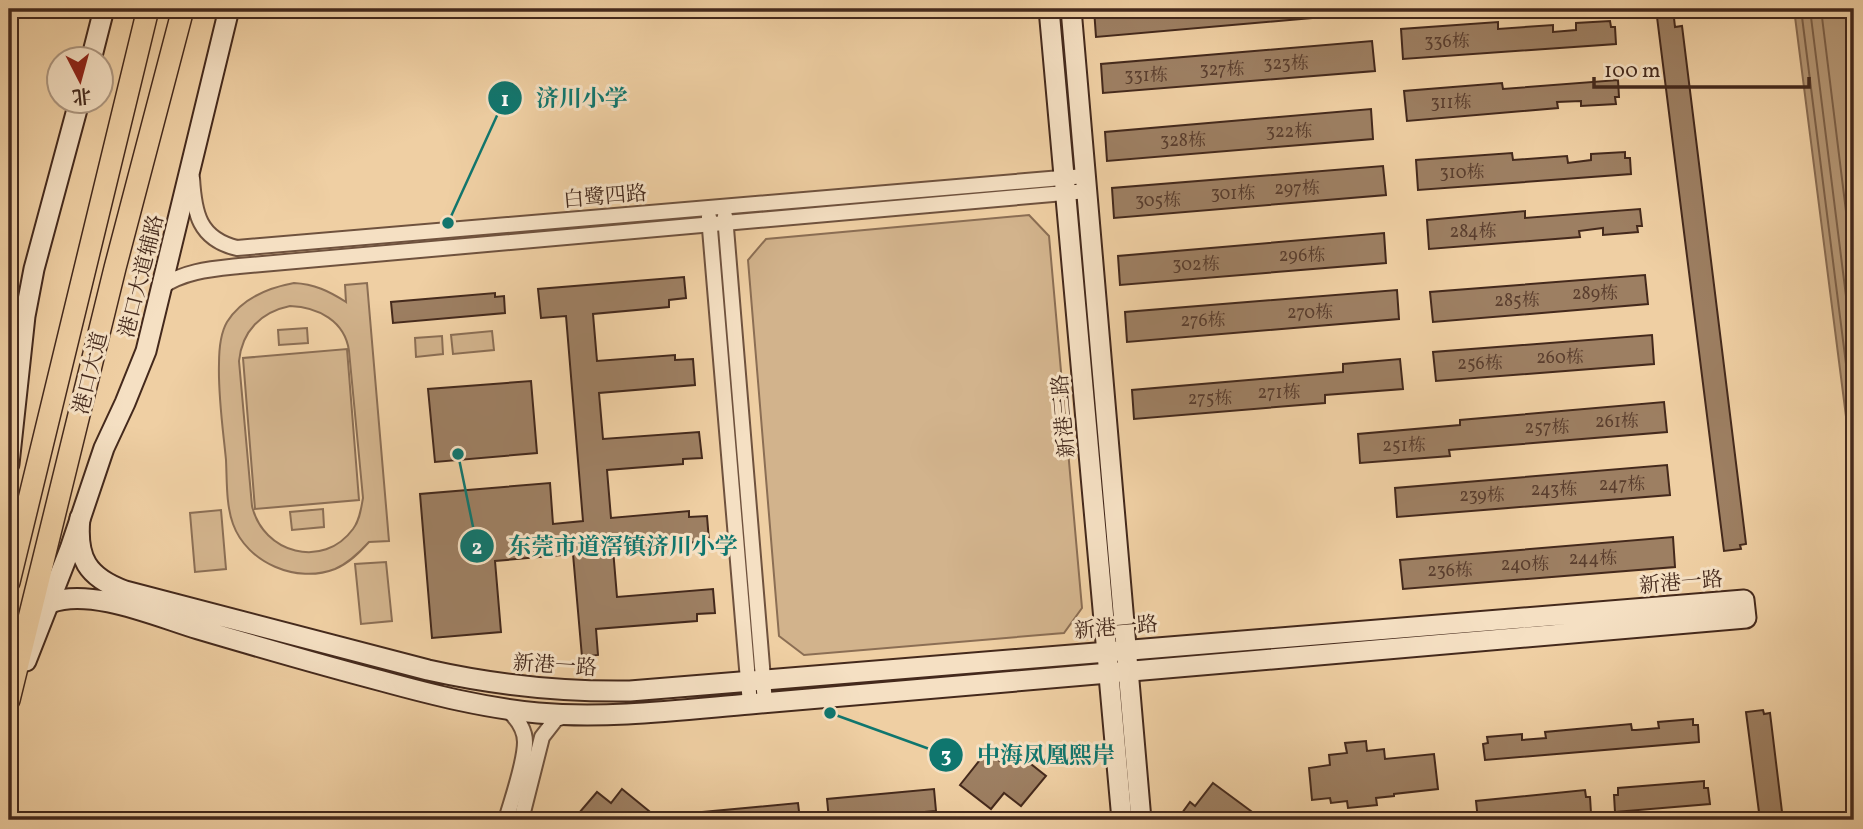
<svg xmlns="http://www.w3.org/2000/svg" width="1863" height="829" viewBox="0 0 1863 829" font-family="Vollkorn,'Noto Serif SC',serif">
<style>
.green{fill:#d2b38c;stroke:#8b6e54;stroke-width:2;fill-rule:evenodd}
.water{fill:#b59775;stroke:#886b51;stroke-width:2}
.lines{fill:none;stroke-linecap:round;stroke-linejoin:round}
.shore{stroke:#7c6048;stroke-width:2}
.building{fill:#9d7f62;stroke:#44291c;stroke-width:2}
.street-casing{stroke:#6f523e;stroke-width:18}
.secondary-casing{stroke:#44291c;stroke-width:23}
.primary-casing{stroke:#44291c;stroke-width:24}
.street{stroke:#f5e0c3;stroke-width:14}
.secondary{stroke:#f5e0c3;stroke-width:19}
.primary{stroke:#efcfa3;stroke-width:21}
.labels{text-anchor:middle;stroke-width:6;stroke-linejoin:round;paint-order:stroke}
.number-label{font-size:18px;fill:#5a3e2e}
.street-label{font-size:21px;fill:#44291c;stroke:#f5e0c3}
.leader{fill:none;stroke:#0f766e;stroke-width:2.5}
.callout-dot{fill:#0f766e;stroke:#f5e0c3;stroke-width:2.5}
.mark-label{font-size:21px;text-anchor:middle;font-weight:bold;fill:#fff}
.callout-label{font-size:23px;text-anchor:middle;font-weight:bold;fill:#0f766e;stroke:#f5e0c3;stroke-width:6;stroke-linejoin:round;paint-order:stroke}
</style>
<rect width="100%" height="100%" fill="#efcfa3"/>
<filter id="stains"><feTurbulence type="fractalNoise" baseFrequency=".00286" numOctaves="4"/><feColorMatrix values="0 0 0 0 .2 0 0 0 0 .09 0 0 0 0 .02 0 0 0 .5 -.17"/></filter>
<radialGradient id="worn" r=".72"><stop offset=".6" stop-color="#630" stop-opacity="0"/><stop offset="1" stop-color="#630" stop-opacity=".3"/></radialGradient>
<g class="green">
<polygon points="1029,215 1049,236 1082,608 1064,633 804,655 779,636 748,260 766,239"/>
<path d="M294,283C314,284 329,291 346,302L345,285L367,283L389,541L369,542C359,553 349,563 335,569C297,584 247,563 233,524C226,505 227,481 226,460C223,429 218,396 219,364C219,351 220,334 227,322C242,298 267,288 294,283ZM290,306C318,307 345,321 349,351L363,498C361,508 360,520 353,529C323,570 263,553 252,506L239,361C242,331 261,312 290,306Z"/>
<polygon points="307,328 308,343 279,345 278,330"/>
<polygon points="492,331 494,350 453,354 451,335"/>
<polygon points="442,336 443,354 416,357 415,338"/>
<polygon points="347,349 359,500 255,509 243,358"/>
<polygon points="323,509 324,527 292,530 290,512"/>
<polygon points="221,510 226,569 195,572 190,513"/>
<polygon points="386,562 392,621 361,624 355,564"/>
</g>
<polygon class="water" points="1794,9 1854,9 1854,479"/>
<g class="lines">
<g class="shore">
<polyline points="1801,9 1854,427"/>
<polyline points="1810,9 1854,360"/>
<polyline points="1821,9 1854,276"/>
</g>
</g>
<g class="building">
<polygon points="1094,9 1323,9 1323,17 1096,37"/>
<polygon points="1656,9 1673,9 1675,27 1682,26 1746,544 1740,545 1741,549 1724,551"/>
<polygon points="1610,21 1611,27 1615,27 1616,44 1403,59 1401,29 1498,22 1498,29 1553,25 1553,32 1576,30 1576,23"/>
<polygon points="1372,41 1375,71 1103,93 1101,64"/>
<polygon points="1618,80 1619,97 1615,97 1616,104 1581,106 1581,101 1557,102 1558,108 1407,121 1404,91 1502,83 1503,89"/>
<polygon points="1371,109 1373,139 1107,161 1105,132"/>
<polygon points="1625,152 1625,158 1630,158 1631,174 1418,190 1416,160 1512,153 1513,160 1567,156 1568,163 1591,160 1591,154"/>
<polygon points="1383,166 1386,195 1114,218 1112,188"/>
<polygon points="1640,209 1642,226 1637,226 1638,232 1603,235 1603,228 1579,231 1580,237 1429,249 1427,220 1525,211 1525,218"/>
<polygon points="1384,233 1386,263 1120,285 1118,256"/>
<polygon points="1645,275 1648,304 1433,322 1430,292"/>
<polygon points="684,277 686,298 669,300 669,307 593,314 597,361 675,355 675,360 693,359 695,385 599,393 603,439 699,432 702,458 683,459 683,464 607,470 611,518 689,511 689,517 707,516 709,541 613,549 617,597 713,589 715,613 697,614 697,621 596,629 598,655 582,657 573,554 495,561 501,632 432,638 420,494 550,483 553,524 583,521 566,316 541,318 538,289"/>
<polygon points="1397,290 1399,319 1127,342 1125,312"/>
<polygon points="495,293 495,297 504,296 505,313 393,323 391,302"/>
<polygon points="1652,335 1654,364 1436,381 1433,352"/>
<polygon points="1400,359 1403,389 1325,395 1325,403 1134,419 1132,390 1343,372 1343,364"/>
<polygon points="531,381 537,453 435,462 428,389"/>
<polygon points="1664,402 1667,432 1449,450 1450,456 1360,463 1358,434 1460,425 1460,420"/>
<polygon points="1667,465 1670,495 1397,517 1395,488"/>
<polygon points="1673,537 1675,567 1403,589 1400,560"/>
<polygon points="1763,710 1764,714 1770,713 1783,820 1760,820 1746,712"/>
<polygon points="1693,719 1693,725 1698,725 1699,742 1485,760 1483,744 1488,743 1487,737 1522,734 1522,740 1546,738 1545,732 1631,724 1632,730 1636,730 1659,728 1658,722"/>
<polygon points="1366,741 1367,751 1384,749 1385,759 1434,754 1438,789 1394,794 1394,796 1376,798 1377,805 1348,808 1347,801 1331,803 1330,798 1312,800 1309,768 1330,765 1329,755 1347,753 1345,743"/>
<polygon points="1012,749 1046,776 1021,806 1004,793 991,809 960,785 987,751 1001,762"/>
<polygon points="1704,781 1704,788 1708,788 1710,804 1615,812 1614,795 1618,795 1618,788"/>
<polygon points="1213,783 1263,820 1177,820 1190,802 1195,806"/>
<polygon points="622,789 660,820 573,820 597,792 611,803"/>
<polygon points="934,789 936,811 829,820 827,799"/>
<polygon points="1585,790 1586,797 1590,797 1591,813 1537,818 1538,820 1478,820 1476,801"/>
<polygon points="798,803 800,820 704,820 703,812"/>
</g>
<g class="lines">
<defs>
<g id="street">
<path d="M192,178C194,213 199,239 237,248L1085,176"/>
<polyline points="725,216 765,703"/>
<polyline points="709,217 750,704"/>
<path d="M161,287C184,271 211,269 239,266L1087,191"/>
<path d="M506,708C516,717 525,728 525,742C525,763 512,799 506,820"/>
<polyline points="521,820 542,737 556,719 568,715"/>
</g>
<g id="secondary">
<polyline points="1049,9 1122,820"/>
<polyline points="1071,9 1141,820"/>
<polyline points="91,60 104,9"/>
<polyline points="9,464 25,316 34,269 79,102"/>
<path d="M50,603C90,587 158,617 198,629C259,647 321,665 382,681C433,695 485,708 538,713C608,719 680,710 750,704L1746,618L1744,600L630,691C561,692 495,685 428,670L125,591C87,577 76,558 80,518"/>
<polyline points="26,661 70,549 104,448 125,403 146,351 229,9"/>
</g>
<g id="primary">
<polyline points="9,582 148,9"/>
<polyline points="9,700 115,268 183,9"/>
</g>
</defs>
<use href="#street" class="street-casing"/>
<use href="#secondary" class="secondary-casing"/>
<use href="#primary" class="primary-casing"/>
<use href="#street" class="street"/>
<use href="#secondary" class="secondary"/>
<use href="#primary" class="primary"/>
</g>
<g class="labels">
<g class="number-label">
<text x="1447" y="47">336栋</text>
<text x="1286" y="69">323栋</text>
<text x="1222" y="75">327栋</text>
<text x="1146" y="81">331栋</text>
<text x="1451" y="108">311栋</text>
<text x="1289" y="137">322栋</text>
<text x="1183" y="146">328栋</text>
<text x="1462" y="178">310栋</text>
<text x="1297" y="194">297栋</text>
<text x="1233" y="199">301栋</text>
<text x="1158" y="206">305栋</text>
<text x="1473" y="237">284栋</text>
<text x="1302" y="261">296栋</text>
<text x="1196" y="270">302栋</text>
<text x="1595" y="299">289栋</text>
<text x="1517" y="306">285栋</text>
<text x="1310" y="318">270栋</text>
<text x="1203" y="326">276栋</text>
<text x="1560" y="363">260栋</text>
<text x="1480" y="369">256栋</text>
<text x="1279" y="398">271栋</text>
<text x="1210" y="404">275栋</text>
<text x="1617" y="427">261栋</text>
<text x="1547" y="433">257栋</text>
<text x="1404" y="451">251栋</text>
<text x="1622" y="490">247栋</text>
<text x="1554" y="495">243栋</text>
<text x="1482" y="501">239栋</text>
<text x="1593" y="564">244栋</text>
<text x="1525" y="570">240栋</text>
<text x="1450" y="576">236栋</text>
</g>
<g class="street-label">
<text transform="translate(605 196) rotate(-5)" y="7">白鹭四路</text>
<text transform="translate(141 276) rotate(-76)" y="7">港口大道辅路</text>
<text transform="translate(90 373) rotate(-76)" y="7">港口大道</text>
<text transform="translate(1063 416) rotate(-95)" y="7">新港三路</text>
<text transform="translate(1681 582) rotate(-5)" y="7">新港一路</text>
<text transform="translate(1116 627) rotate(-5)" y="7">新港一路</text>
<text transform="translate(555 665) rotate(4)" y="7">新港一路</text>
</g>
</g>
<path class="leader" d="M448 223L505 98M458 454L477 546M830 713L946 755"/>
<g class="callout-dot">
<circle cx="448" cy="223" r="7"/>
<circle cx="458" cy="454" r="7"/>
<circle cx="830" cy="713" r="7"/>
<circle cx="505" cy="98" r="18"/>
<circle cx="477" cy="546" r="18"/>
<circle cx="946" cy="755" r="18"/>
</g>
<g class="mark-label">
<text x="505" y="106">1</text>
<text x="477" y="554">2</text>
<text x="946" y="762">3</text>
</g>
<g class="callout-label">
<text x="582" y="106">济川小学</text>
<text x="623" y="554">东莞市道滘镇济川小学</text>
<text x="1046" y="763">中海凤凰熙岸</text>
</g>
<rect width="1863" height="829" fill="none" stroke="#efcfa3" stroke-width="35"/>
<rect x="10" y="10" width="1842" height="808" fill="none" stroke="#44291c" stroke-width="3.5"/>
<rect x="18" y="18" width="1828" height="794" fill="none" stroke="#44291c" stroke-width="2"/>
<g transform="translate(80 80) rotate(174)"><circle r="33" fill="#f5e0c3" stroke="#ae9780" stroke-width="2"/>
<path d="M0-5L12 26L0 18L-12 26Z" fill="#8f2418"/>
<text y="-10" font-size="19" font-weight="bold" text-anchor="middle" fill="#44291c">北</text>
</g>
<path d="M1594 77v10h215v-10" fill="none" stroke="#44291c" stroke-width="3.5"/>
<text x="1604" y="77" font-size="21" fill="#44291c" stroke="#f5e0c3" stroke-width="5" paint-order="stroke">100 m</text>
<rect width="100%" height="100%" filter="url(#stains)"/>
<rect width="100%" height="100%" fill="url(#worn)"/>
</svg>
